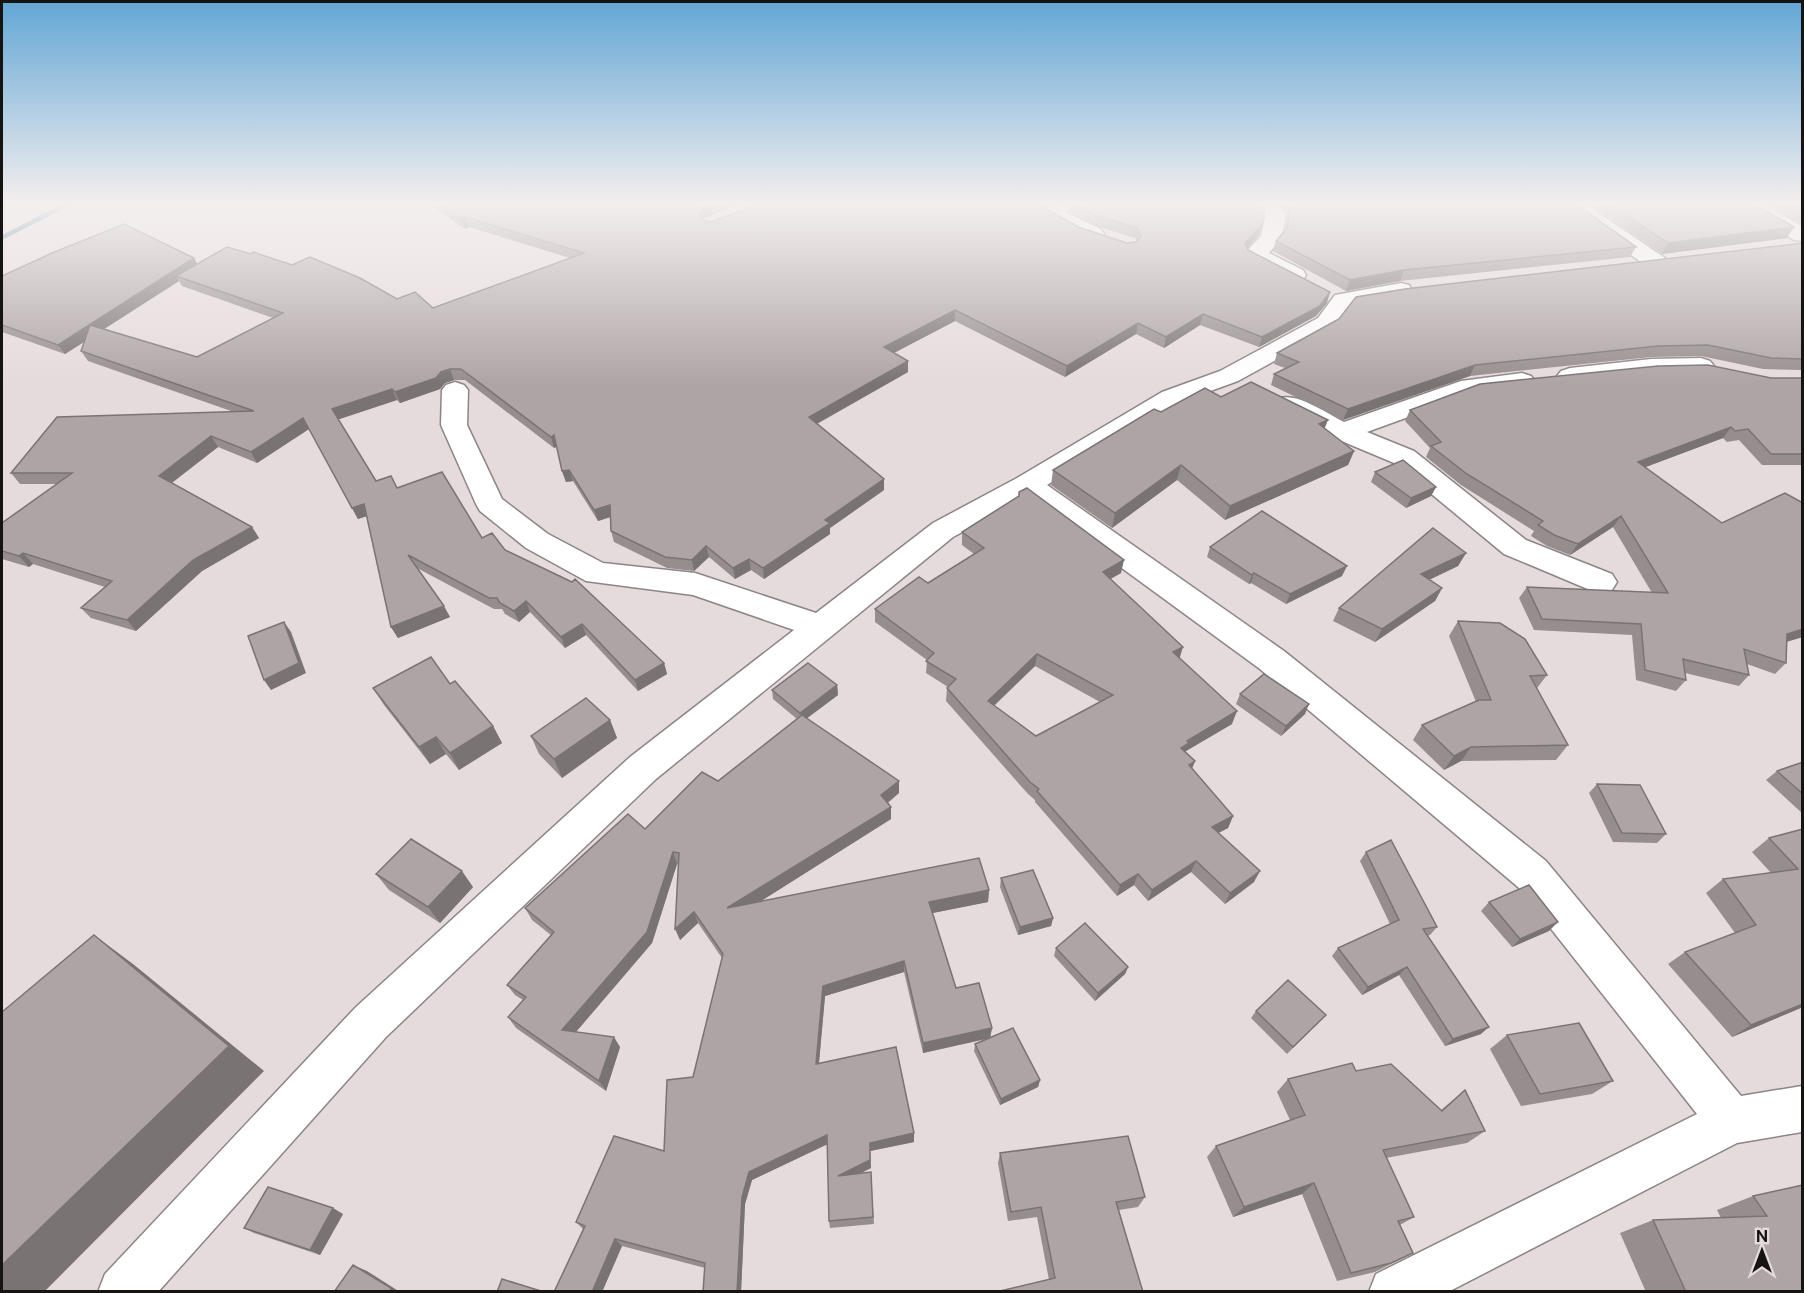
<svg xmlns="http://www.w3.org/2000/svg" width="1804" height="1293" viewBox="0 0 1804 1293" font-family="'Public Sans',sans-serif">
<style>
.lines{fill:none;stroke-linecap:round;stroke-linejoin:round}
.stream{fill:#2e6a86;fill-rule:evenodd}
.minor-casing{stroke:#8d8485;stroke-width:3}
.minor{fill:#fff;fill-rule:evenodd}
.wall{fill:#968d8e;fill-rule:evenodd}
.shaded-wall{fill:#7a7374}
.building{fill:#aea4a5;stroke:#7a7374;stroke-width:1.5;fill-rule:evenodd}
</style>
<rect width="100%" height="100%" fill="#e6dbdc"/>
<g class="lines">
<polygon class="stream" points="65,203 75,203 2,240 2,235"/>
<defs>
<g id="minor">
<path d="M1052,203H1074L1066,212L1101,229L1104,234L1101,239C1082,243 1061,226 1046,217L1043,213Z"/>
<path d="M1242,203C1257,203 1277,200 1286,214L1282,238L1269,253L1303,270L1306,275L1303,280C1284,284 1263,267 1247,259L1244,254L1261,236L1265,217L1245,207Z"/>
<polygon points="1560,203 1584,203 1665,258 1668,263 1665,268 1657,270 1649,268"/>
<polygon points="1737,203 1762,203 1802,226 1802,241 1794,240 1740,207"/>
<polygon points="1401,283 1409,285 1412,290 1409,295 1351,306 1334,328 1238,381 1180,402 1047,485 1284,651 1546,861 1741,1096 1802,1086 1802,1132 1737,1143 1448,1292 1369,1292 1376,1274 1697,1114 1518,887 1260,669 1026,498 953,537 656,779 386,1037 158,1292 98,1292 105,1274 356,1007 630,757 794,630 693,595 586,581 526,548 480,511 476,504 441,425 442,390 446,385 455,382 464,385 468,390 467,425 502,499 548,534 603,563 695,573 816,613 933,523 1017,478 1162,392 1220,371 1318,318 1335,295"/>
<polygon points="1701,358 1710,361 1714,366 1710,371 1651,375 1570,384 1561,381 1557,376 1561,371 1570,368 1651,359"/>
<path d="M1522,373L1531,376L1535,381L1531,386L1474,393L1367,432L1414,451L1526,540L1612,574L1617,582L1612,590L1601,593L1590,590L1504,554L1394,463L1332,437L1279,410L1275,404L1279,398C1300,393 1325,412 1344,422L1461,381Z"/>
</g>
</defs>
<use href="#minor" class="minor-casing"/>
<use href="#minor" class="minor"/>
</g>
<g class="wall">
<path d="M427,203H741L704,218L703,220L711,222L1045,208L1078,227L1127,243L1137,241L1135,238L1093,225L1070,211L1071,203H1255L1259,235L1247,248L1248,250L1327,303L1316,316L1259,347L1200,325L1164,348L1136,334L1065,377L955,321L894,353L908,372L817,424L884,479V490L830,528V534L764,579L751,570L735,579L709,557L694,571L667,568L614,542L611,531V517L598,521L573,481L566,482L562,471L557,446L554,448L465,380H454L445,383L440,389L400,403L397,400L338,419L376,481L397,488L505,550L664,663L667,674L638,691L586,635L565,648L530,612L519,622L505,614L502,609H494L417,568L450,617L398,638L391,627L367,516L358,519L309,429L257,463L218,447L172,483L252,527L259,538L202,571L136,631L91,618L81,608L105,587L33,564L29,567L2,559V523L57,484H20L11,473L231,411L88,361L81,351L84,342L65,354L2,332V276L197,264L292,265L397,299L433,308L570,258L469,227L465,229ZM179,281L182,286L273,318L197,357L104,329Z"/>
<polygon points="1272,203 1575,203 1636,247 1630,257 1400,281 1346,291 1273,251 1276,241 1286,230 1288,214 1283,208"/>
<polygon points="1588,203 1752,203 1787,238 1662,254"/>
<polygon points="1766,203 1803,203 1803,224"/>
<polygon points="1803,243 1803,370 1763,369 1701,356 1651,357 1470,376 1343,420 1271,385 1274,374 1285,368 1274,364 1277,353"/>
<polygon points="1771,378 1803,378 1803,465 1762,465 1739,440 1727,442 1723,438 1645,467 1787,642 1786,663 1775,674 1747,664 1749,675 1739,686 1685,673 1686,680 1676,691 1636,680 1632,635 1534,630 1519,598 1527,587 1652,593 1613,527 1570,555 1547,546 1531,536 1534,531 1461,485 1426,457 1430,448 1405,421 1410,410"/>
<polygon points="1221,397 1354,451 1348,465 1225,520 1177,480 1112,528 1051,485 1053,470 1161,412"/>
<polygon points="1375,472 1436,487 1431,496 1406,508 1371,482"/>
<path d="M962,532L1121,573L1110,579L1179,658L1232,724L1186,751V753L1195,761L1192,769L1233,816L1228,828L1218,833L1254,882L1225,904L1191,872L1148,901L1134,885L1117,896L1035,802V800L1028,794L946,701L947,688L948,687L926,673L927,660L875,622V609L928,583L974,554L962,545ZM1035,666L1100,702L1036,736L994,706Z"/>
<polygon points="1210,547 1342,576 1286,604 1251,583 1249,584 1207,557"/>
<polygon points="1466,553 1458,566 1429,580 1442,588 1435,601 1375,642 1333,621 1339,608"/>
<polygon points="1458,621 1547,675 1537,688 1568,745 1556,760 1461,761 1444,770 1413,740 1422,725 1476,702 1449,636"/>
<polygon points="450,684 493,726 502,743 459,770 446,754 430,764 384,705 373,688"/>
<polygon points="837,685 838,695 807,718 899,781 899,793 888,803 891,819 759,902 989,890 988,902 932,913 956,988 992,1028 990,1038 923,1053 904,972 825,996 819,1063 914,1142 870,1151 871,1168 861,1173 871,1172 874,1224 830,1228 829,1221 827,1144 752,1180 745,1204 741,1292 703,1292 705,1268 622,1246 602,1292 554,1292 583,1229 576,1222 664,1151 693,1077 722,958 698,923 680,940 679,865 677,864 652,943 576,1032 620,1047 606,1091 516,1028 508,1017 523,1000 515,995 507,985 551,935 532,920 525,908 718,781 797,719 773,699 772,690"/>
<polygon points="1240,694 1305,714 1281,736 1236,704"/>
<polygon points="610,720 617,738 562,778 539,754 531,736"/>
<polygon points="1803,762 1803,814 1766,780 1777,771"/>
<polygon points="1597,784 1666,834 1657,843 1613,842 1589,793"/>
<polygon points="1803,829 1803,1007 1732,1037 1668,964 1685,952 1735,933 1706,893 1723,879 1771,873 1752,852 1769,838"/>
<polygon points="1366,852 1437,927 1430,935 1427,936 1481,1034 1445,1046 1399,975 1362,995 1332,956 1338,948 1390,924 1360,861"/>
<polygon points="376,874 473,887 440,923 389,890"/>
<polygon points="1001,878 1053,918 1051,926 1018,935 1000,887"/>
<polygon points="1489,902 1549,931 1512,947 1481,911"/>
<polygon points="1056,948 1128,967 1125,974 1095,1001 1054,956"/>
<polygon points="1256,1011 1319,1022 1287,1054 1251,1018"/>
<polygon points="1507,1035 1613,1081 1592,1094 1521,1106 1490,1049"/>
<polygon points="975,1044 1040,1080 1038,1087 1000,1105 974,1051"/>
<polygon points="1356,1071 1441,1110 1465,1090 1485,1131 1467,1143 1386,1158 1414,1217 1400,1225 1413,1253 1375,1272 1337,1281 1302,1194 1233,1217 1207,1157 1216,1146 1290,1120 1277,1092 1288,1079"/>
<polygon points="1000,1153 1145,1197 1138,1207 1119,1210 1143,1292 1049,1280 1037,1217 1008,1221 998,1163"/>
<polygon points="1803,1185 1803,1292 1646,1292 1620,1233 1653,1220 1721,1218 1717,1210 1753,1196"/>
<polygon points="343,1214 320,1255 254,1233 244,1228"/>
</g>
<g class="shaded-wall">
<polygon points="715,203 741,203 704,218 700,225 699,215 703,208"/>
<polygon points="1042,203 1049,203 1041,213"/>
<polygon points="465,217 469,227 465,229 461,219"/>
<polygon points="1262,225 1259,235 1242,254 1245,243"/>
<polygon points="1794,227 1787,238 1662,254 1668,243"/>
<polygon points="194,258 199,267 176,276 179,281 65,354 58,345"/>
<polygon points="1404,270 1400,281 1346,291 1350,280"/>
<polygon points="1330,292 1327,303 1316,316 1259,347 1262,337"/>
<polygon points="955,310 955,321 884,358 884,347"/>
<polygon points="1203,314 1200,325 1164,348 1166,337"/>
<polygon points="1138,323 1136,334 1065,377 1067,366"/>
<polygon points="908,361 908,372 809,428 809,417"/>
<polygon points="1475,365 1470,376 1343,420 1348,409"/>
<polygon points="450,369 454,380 445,383 440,389 400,403 395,392 441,372"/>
<polygon points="392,389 397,400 337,420 332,409"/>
<polygon points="303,418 309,429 257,463 251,452"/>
<polygon points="1328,420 1322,435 1319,424"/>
<polygon points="1731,427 1723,438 1630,473 1638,462"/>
<polygon points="554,435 558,446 554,448 551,437"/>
<polygon points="211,436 218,447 166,487 159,476"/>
<polygon points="1354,451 1348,465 1225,520 1230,506"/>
<polygon points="1181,465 1177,480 1112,528 1115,513"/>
<polygon points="569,470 573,481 566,482 562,471"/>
<polygon points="884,479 884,490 830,528 830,534 764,579 763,568 825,520"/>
<polygon points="1436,487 1431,496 1406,508 1411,498"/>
<polygon points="364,504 370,515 358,519 352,508"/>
<polygon points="610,505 613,516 598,521 594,510"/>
<polygon points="1621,516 1613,527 1570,555 1578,544"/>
<polygon points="252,527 259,538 202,571 136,631 127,620 193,560"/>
<polygon points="706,546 709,557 694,571 692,560"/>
<polygon points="23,553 33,564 29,567 19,556"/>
<polygon points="1466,553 1458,566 1414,587 1421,574"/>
<polygon points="749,559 751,570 735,579 733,568"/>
<polygon points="1124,560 1121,573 1100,585 1103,572"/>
<polygon points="1347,566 1342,576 1286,604 1290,594"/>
<polygon points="1254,573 1251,583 1249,584 1252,575"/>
<polygon points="1442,588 1435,601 1375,642 1382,629"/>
<polygon points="526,601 530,612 519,622 514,611"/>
<polygon points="444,606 450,617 398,638 391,627"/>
<polygon points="284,622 291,632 306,673 271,690 264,680"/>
<polygon points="582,624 586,635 565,648 561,637"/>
<polygon points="1803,629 1803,637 1776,645 1787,634"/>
<polygon points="1183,647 1179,660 1173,652"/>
<polygon points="1037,654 1035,666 986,713 988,701"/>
<polygon points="664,663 667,674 638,691 635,680"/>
<polygon points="837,685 838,695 802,722 800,713"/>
<polygon points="1309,704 1305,714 1281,736 1286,726"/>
<polygon points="1237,711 1232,724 1186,751 1185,755 1181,748 1187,741"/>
<polygon points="610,720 617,738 562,778 554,759"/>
<polygon points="493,726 502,743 459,770 450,753"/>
<polygon points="436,737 446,754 430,764 419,747"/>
<polygon points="1471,747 1461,761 1444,770 1454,756"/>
<polygon points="1195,761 1190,773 1189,765"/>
<polygon points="899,781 899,793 881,807 881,795"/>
<polygon points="891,807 891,819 731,920 727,908"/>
<polygon points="1233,816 1228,828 1207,839 1212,827"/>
<polygon points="673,852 677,864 652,943 569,1040 562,1030"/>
<polygon points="1196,861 1191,872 1148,901 1152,890"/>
<polygon points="462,871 473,887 440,923 428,907"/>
<polygon points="1260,871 1254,882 1225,904 1230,893"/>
<polygon points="1138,874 1134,885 1117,896 1120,885"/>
<polygon points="989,890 988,902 928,914 929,902"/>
<polygon points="694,912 698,923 680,940 675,929"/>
<polygon points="1053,918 1051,926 1018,935 1020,927"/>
<polygon points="1558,922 1549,931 1512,947 1520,939"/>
<polygon points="94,935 133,964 264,1071 44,1292 2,1292 2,1265"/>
<polygon points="904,961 904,972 825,996 818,1073 816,1064 823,986"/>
<polygon points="1128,967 1125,974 1095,1001 1098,993"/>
<polygon points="1407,967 1399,975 1362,995 1368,987"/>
<polygon points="1803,1004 1803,1007 1732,1037 1751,1025"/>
<polygon points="1489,1027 1481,1034 1445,1046 1453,1039"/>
<polygon points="992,1028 990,1038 923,1053 923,1043"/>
<polygon points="614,1037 620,1047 606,1091 599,1081"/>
<polygon points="1040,1080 1038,1087 1000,1105 1001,1099"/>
<polygon points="914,1133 914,1142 870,1151 871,1168 839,1184 838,1176 870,1143"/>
<polygon points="827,1135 828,1144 752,1180 745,1204 741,1292 737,1292 742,1197 749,1172"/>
<polygon points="1314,1183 1302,1194 1233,1217 1244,1207"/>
<polygon points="333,1208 343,1214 320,1255 310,1250"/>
<polygon points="615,1239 622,1246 602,1292 592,1292"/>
<polygon points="353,1265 367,1271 400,1292 392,1292"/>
</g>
<g class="building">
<polygon points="438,203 715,203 703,208 699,215 703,220 711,222 761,203 1042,203 1045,208 1078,227 1127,243 1136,242 1141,236 1137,228 1094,215 1074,203 1255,203 1265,208 1262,225 1245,243 1248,250 1330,292 1320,306 1262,337 1203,314 1166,337 1138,323 1067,366 955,310 884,347 908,361 809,417 884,479 825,520 830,523 763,568 749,559 733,568 706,546 692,560 665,557 611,531 610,505 594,510 569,470 562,471 554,435 551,437 461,369 450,369 441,372 436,378 395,392 392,389 332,409 376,481 391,476 397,488 442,472 482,538 492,533 505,550 572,582 575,579 664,663 635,680 582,624 561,637 526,601 514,611 500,603 497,598 489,598 408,555 444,606 391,627 364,504 352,508 303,418 251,452 211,436 159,476 252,527 193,560 127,620 81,608 112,581 23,553 19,556 2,551 2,523 72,473 11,473 57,417 254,411 81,351 90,325 197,357 283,313 176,276 227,247 251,254 253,252 292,265 310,257 360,278 397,299 415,292 433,308 584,253 465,217 461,219"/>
<polygon points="1290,203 1575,203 1636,247 1404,270 1350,280 1276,241 1287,228 1291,204"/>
<polygon points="1608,203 1752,203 1794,227 1668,243"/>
<polygon points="1791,203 1803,203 1803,210"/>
<polygon points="124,224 194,258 58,345 2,325 2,276 52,253"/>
<polygon points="1803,243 1803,359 1771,358 1708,345 1658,346 1475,365 1348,409 1274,374 1299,362 1277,353 1339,319 1356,297 1405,289"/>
<polygon points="1708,365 1771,378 1803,378 1803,454 1771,454 1748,429 1735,431 1731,427 1638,462 1722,523 1785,493 1803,503 1803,629 1787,634 1786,663 1744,649 1749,675 1683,659 1686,680 1645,670 1641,624 1542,619 1527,587 1668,593 1621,516 1578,544 1554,535 1538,525 1543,521 1467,474 1431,446 1441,442 1410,410 1480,384 1658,366"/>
<polygon points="1251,382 1328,420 1319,424 1354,451 1230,506 1181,465 1115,513 1053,470 1154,409 1161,412 1205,388 1221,397"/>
<polygon points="1403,460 1436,487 1411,498 1375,472"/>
<path d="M1027,488L1124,560L1103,572L1183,647L1173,652L1237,711L1187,741L1189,743L1181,748L1195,761L1189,765L1233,816L1212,827L1260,871L1230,893L1196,861L1152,890L1138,874L1120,885L1037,791L1039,789L1030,782L947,688L956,679L926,661L934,653L875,609L919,577L928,583L984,548L962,532L1019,496V492ZM1037,654L1113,695L1036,736L988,701Z"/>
<polygon points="1262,511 1347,566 1290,594 1254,573 1252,575 1210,547"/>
<polygon points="1433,528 1466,553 1421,574 1442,588 1382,629 1339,608"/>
<polygon points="1458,621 1500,623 1525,639 1547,675 1530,676 1568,745 1471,747 1454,756 1422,725 1479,700 1491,700"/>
<polygon points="284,622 299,663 264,680 248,636"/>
<polygon points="431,657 450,684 455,681 493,726 450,753 436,737 419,747 373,688"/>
<polygon points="808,663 837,685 800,713 772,690"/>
<polygon points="1264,674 1309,704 1286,726 1240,694"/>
<polygon points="586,698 610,720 554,759 531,736"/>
<polygon points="802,715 899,781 881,795 891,807 727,908 979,858 989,890 929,902 956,988 979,983 992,1028 923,1043 904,961 823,986 816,1064 896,1047 914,1133 870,1143 870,1160 838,1176 871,1172 873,1217 829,1221 827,1135 749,1172 742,1197 737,1292 703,1292 705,1263 615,1239 592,1292 554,1292 585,1226 576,1222 614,1136 664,1151 667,1080 693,1077 723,954 694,912 675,929 679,853 673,852 647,932 562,1030 614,1037 599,1081 508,1017 526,997 507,985 554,932 525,908 628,814 645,829 702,772 718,781"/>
<polygon points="1803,762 1803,794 1777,771"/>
<polygon points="1597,784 1640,785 1666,834 1622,833"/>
<polygon points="1803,829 1803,1004 1751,1025 1685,952 1756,925 1723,879 1798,869 1769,838"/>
<polygon points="411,839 462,871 428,907 376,874"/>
<polygon points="1391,840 1437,927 1423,929 1489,1027 1453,1039 1407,967 1368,987 1338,948 1399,920 1366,852"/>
<polygon points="1033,870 1053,918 1020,927 1001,878"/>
<polygon points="1529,885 1558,922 1520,939 1489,902"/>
<polygon points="1085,923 1128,967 1098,993 1056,948"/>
<polygon points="94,935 229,1046 2,1265 2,1012"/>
<polygon points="1288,980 1326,1015 1293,1047 1256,1011"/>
<polygon points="1579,1023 1613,1081 1540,1094 1507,1035"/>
<polygon points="1013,1028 1040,1080 1001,1099 975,1044"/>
<polygon points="1352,1063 1356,1071 1391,1064 1442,1111 1465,1090 1485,1131 1383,1150 1414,1217 1398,1221 1413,1253 1391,1263 1351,1273 1314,1183 1244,1207 1216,1146 1305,1115 1288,1079"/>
<polygon points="1128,1136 1145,1197 1116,1202 1143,1292 996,1292 1055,1278 1041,1207 1011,1212 1000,1153"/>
<polygon points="1803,1185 1803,1292 1686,1292 1653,1220 1767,1216 1753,1196"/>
<polygon points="268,1187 333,1208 310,1250 244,1228"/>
<polygon points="353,1265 391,1288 390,1291 392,1292 334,1292"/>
<polygon points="502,1279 544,1292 497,1292"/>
</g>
<linearGradient id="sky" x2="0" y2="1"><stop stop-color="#62a6d5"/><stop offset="0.53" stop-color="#f4efef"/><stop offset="1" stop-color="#f4efef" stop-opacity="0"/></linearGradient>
<rect width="1804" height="384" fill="url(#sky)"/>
<rect width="1804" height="1293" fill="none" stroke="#161313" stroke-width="6"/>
<g transform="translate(1762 1251)" stroke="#e6dbdc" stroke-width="4.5" paint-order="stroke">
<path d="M0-4.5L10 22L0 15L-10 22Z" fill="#161313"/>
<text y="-9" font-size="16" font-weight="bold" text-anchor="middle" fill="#161313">N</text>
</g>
</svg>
